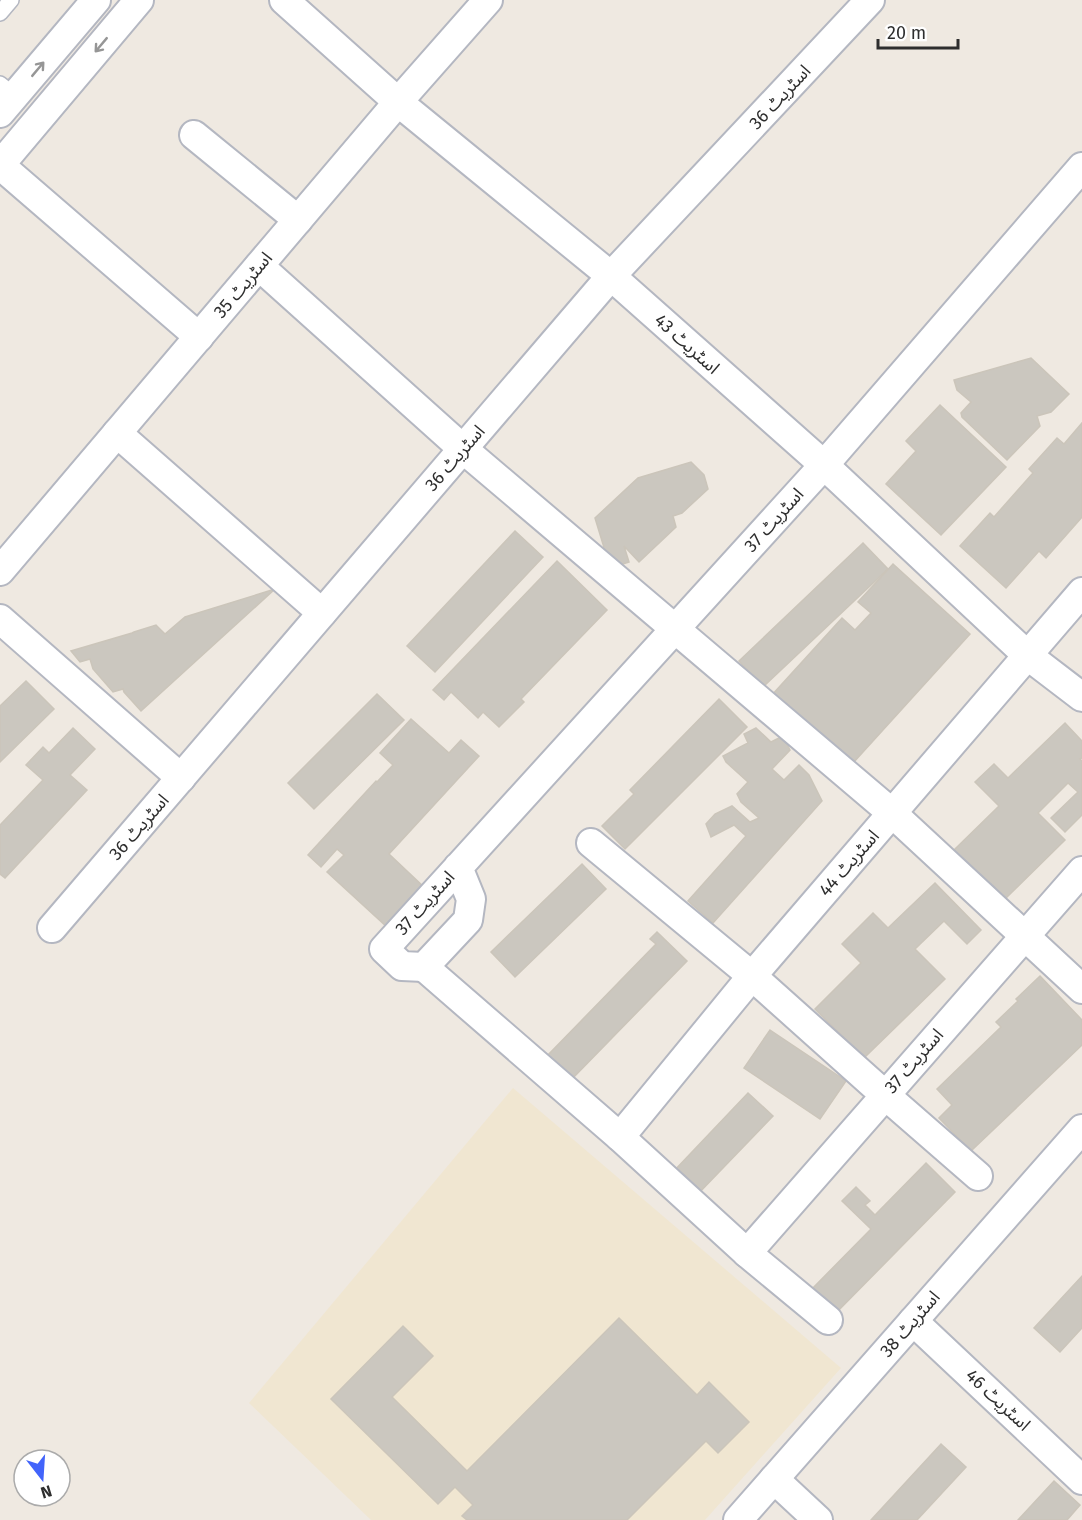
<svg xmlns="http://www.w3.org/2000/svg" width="1082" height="1520" viewBox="0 0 1082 1520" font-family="'Fira Sans','Noto Sans Arabic',sans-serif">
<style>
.education{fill:#f0e6d1}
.building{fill:#cbc7bf;stroke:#cbc5ba;stroke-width:1.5}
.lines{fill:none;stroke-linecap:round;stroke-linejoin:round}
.lane-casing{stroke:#b4b7c1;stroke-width:18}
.street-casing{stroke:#b4b7c1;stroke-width:32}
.lane{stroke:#fff;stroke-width:15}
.street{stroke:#fff;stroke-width:28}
.oneway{stroke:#969696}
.labels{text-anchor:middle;stroke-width:5;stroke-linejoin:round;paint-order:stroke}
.street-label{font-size:18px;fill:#2e2e2e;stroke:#fff}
</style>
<rect width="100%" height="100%" fill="#efe9e1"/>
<polygon class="education" points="513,1088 841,1368 705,1520 371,1520 249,1403"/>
<g class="building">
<polygon points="1031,358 1069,394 1051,412 1037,416 1040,426 1007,460 962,417 961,413 971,402 957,390 954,380"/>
<polygon points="940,405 1006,467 941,535 886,484 916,451 906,441"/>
<polygon points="1082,423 1082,517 1046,558 1039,551 1006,588 960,546 990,513 994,517 1033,473 1029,469 1057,438 1064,444"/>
<polygon points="691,462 704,475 708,489 682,513 673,516 676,527 639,562 624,546 629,562 617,566 606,554 595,518 638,478"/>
<polygon points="515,531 543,557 435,672 407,646"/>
<polygon points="863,543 888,569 763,687 739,661"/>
<polygon points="557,561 607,610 521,699 524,702 499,727 483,712 478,718 451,692 444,700 433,690"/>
<polygon points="893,564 970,634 853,763 772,695 842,618 855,630 871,613 858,602"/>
<polygon points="275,589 141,711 124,692 123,689 113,692 93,669 90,659 80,662 71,651 132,633 134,632 156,625 165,634 185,617"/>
<polygon points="26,681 54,709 0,762 0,706"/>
<polygon points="377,694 404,720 314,809 288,783"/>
<polygon points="719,699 747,727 625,849 602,826 634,794 630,790"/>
<polygon points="411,719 449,753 461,740 479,756 389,854 425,888 388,928 327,872 344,855 337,849 321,867 308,855 376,781 377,782 393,765 380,753"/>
<polygon points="1065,723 1082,741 1082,758 1080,759 1082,761 1082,815 1065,832 1051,818 1078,792 1068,783 1038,813 1065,840 1004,900 954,850 999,806 975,782 994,764 1008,778"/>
<polygon points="73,728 95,749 70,775 87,790 5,878 0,874 0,825 43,780 26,765 43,747 49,753"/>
<polygon points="756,728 771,742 783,736 790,750 772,769 784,780 799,765 809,775 822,801 713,923 688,901 746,836 734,825 711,837 706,824 715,814 732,806 750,822 759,818 741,802 737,794 748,782 726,762 723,756 748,743 744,734"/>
<polygon points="582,864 606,889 515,977 491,952"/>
<polygon points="935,883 981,930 967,944 944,921 915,949 945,979 864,1058 815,1009 861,963 842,944 873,913 888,928"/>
<polygon points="657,932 687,961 572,1079 547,1056 656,944 650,939"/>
<polygon points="1040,976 1082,1020 1082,1045 971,1151 939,1118 952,1105 937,1089 1001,1027 996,1022 1018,1001 1016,999"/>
<polygon points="770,1030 846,1081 820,1119 744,1068"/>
<polygon points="748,1093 773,1116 697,1195 673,1172"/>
<polygon points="926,1163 955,1192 834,1315 810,1291 871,1229 842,1201 856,1187 870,1201 865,1205 875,1215"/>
<polygon points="1082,1276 1082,1328 1060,1352 1034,1328"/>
<polygon points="619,1318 697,1395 709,1382 749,1422 718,1453 706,1441 627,1520 467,1520 462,1516 473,1505 455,1487 438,1504 331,1399 403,1326 433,1356 392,1397 467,1471"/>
<polygon points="941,1444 966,1467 917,1520 871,1520"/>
<polygon points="1054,1481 1080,1505 1067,1520 1018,1520"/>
</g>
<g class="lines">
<defs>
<g id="lane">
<polyline points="0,13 11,0"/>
<polyline points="0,84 15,96"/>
</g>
<g id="street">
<polyline points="284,0 398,102 611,276 824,465 1027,655 1082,697"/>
<polyline points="0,113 96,0"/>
<polyline points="194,135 298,220"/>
<polyline points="0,165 199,337"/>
<polyline points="0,165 139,0"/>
<polyline points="259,266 463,449 892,813 1082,989"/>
<polyline points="117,433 322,613"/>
<polyline points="0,571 398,102 488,0"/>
<polyline points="0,619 181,778"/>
<polyline points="591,843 752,976 885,1095 978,1176"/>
<polyline points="458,867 471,899 468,920 424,967 402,966 384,949 824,465 1082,167"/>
<polyline points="52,928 611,276 870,0"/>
<polyline points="424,967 620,1137 747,1253 828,1320"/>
<polyline points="620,1137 752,976 1082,592"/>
<polyline points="747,1253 1082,871"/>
<polyline points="913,1321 1082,1480"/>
<polyline points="774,1479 818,1520"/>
<polyline points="738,1520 1082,1129"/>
</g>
</defs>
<use href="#lane" class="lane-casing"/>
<use href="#street" class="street-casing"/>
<use href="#lane" class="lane"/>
<use href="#street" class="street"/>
</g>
<defs><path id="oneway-shaft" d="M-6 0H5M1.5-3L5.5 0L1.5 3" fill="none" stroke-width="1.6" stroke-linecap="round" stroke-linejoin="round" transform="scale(1.5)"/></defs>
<g class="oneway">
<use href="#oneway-shaft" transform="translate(101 45) rotate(130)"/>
<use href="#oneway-shaft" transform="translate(38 69) rotate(-50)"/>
</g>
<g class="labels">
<g class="street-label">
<text transform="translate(780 97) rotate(-47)" y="6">اسٹریٹ 36</text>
<text transform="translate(243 285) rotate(-50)" y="6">اسٹریٹ 35</text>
<text transform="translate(687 344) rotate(42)" y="6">اسٹریٹ 43</text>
<text transform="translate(455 458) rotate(-49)" y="6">اسٹریٹ 36</text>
<text transform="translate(774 520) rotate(-48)" y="6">اسٹریٹ 37</text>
<text transform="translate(139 827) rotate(-49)" y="6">اسٹریٹ 36</text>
<text transform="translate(849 863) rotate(-49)" y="6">اسٹریٹ 44</text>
<text transform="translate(425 903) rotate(-48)" y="6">اسٹریٹ 37</text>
<text transform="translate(914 1061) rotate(-49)" y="6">اسٹریٹ 37</text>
<text transform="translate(910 1324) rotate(-49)" y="6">اسٹریٹ 38</text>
<text transform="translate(998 1400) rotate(43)" y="6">اسٹریٹ 46</text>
</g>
</g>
<g transform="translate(42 1478) rotate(163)"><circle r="28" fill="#ffffff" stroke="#ababab" stroke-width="1.5"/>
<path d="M0-4.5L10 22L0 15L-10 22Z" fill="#4264fb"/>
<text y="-9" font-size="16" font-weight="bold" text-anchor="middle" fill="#2e2e2e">N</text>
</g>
<path d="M878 39v9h80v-9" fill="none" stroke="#2e2e2e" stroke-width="3"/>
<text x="887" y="39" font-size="18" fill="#2e2e2e" stroke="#ffffff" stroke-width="4.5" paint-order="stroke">20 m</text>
</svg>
